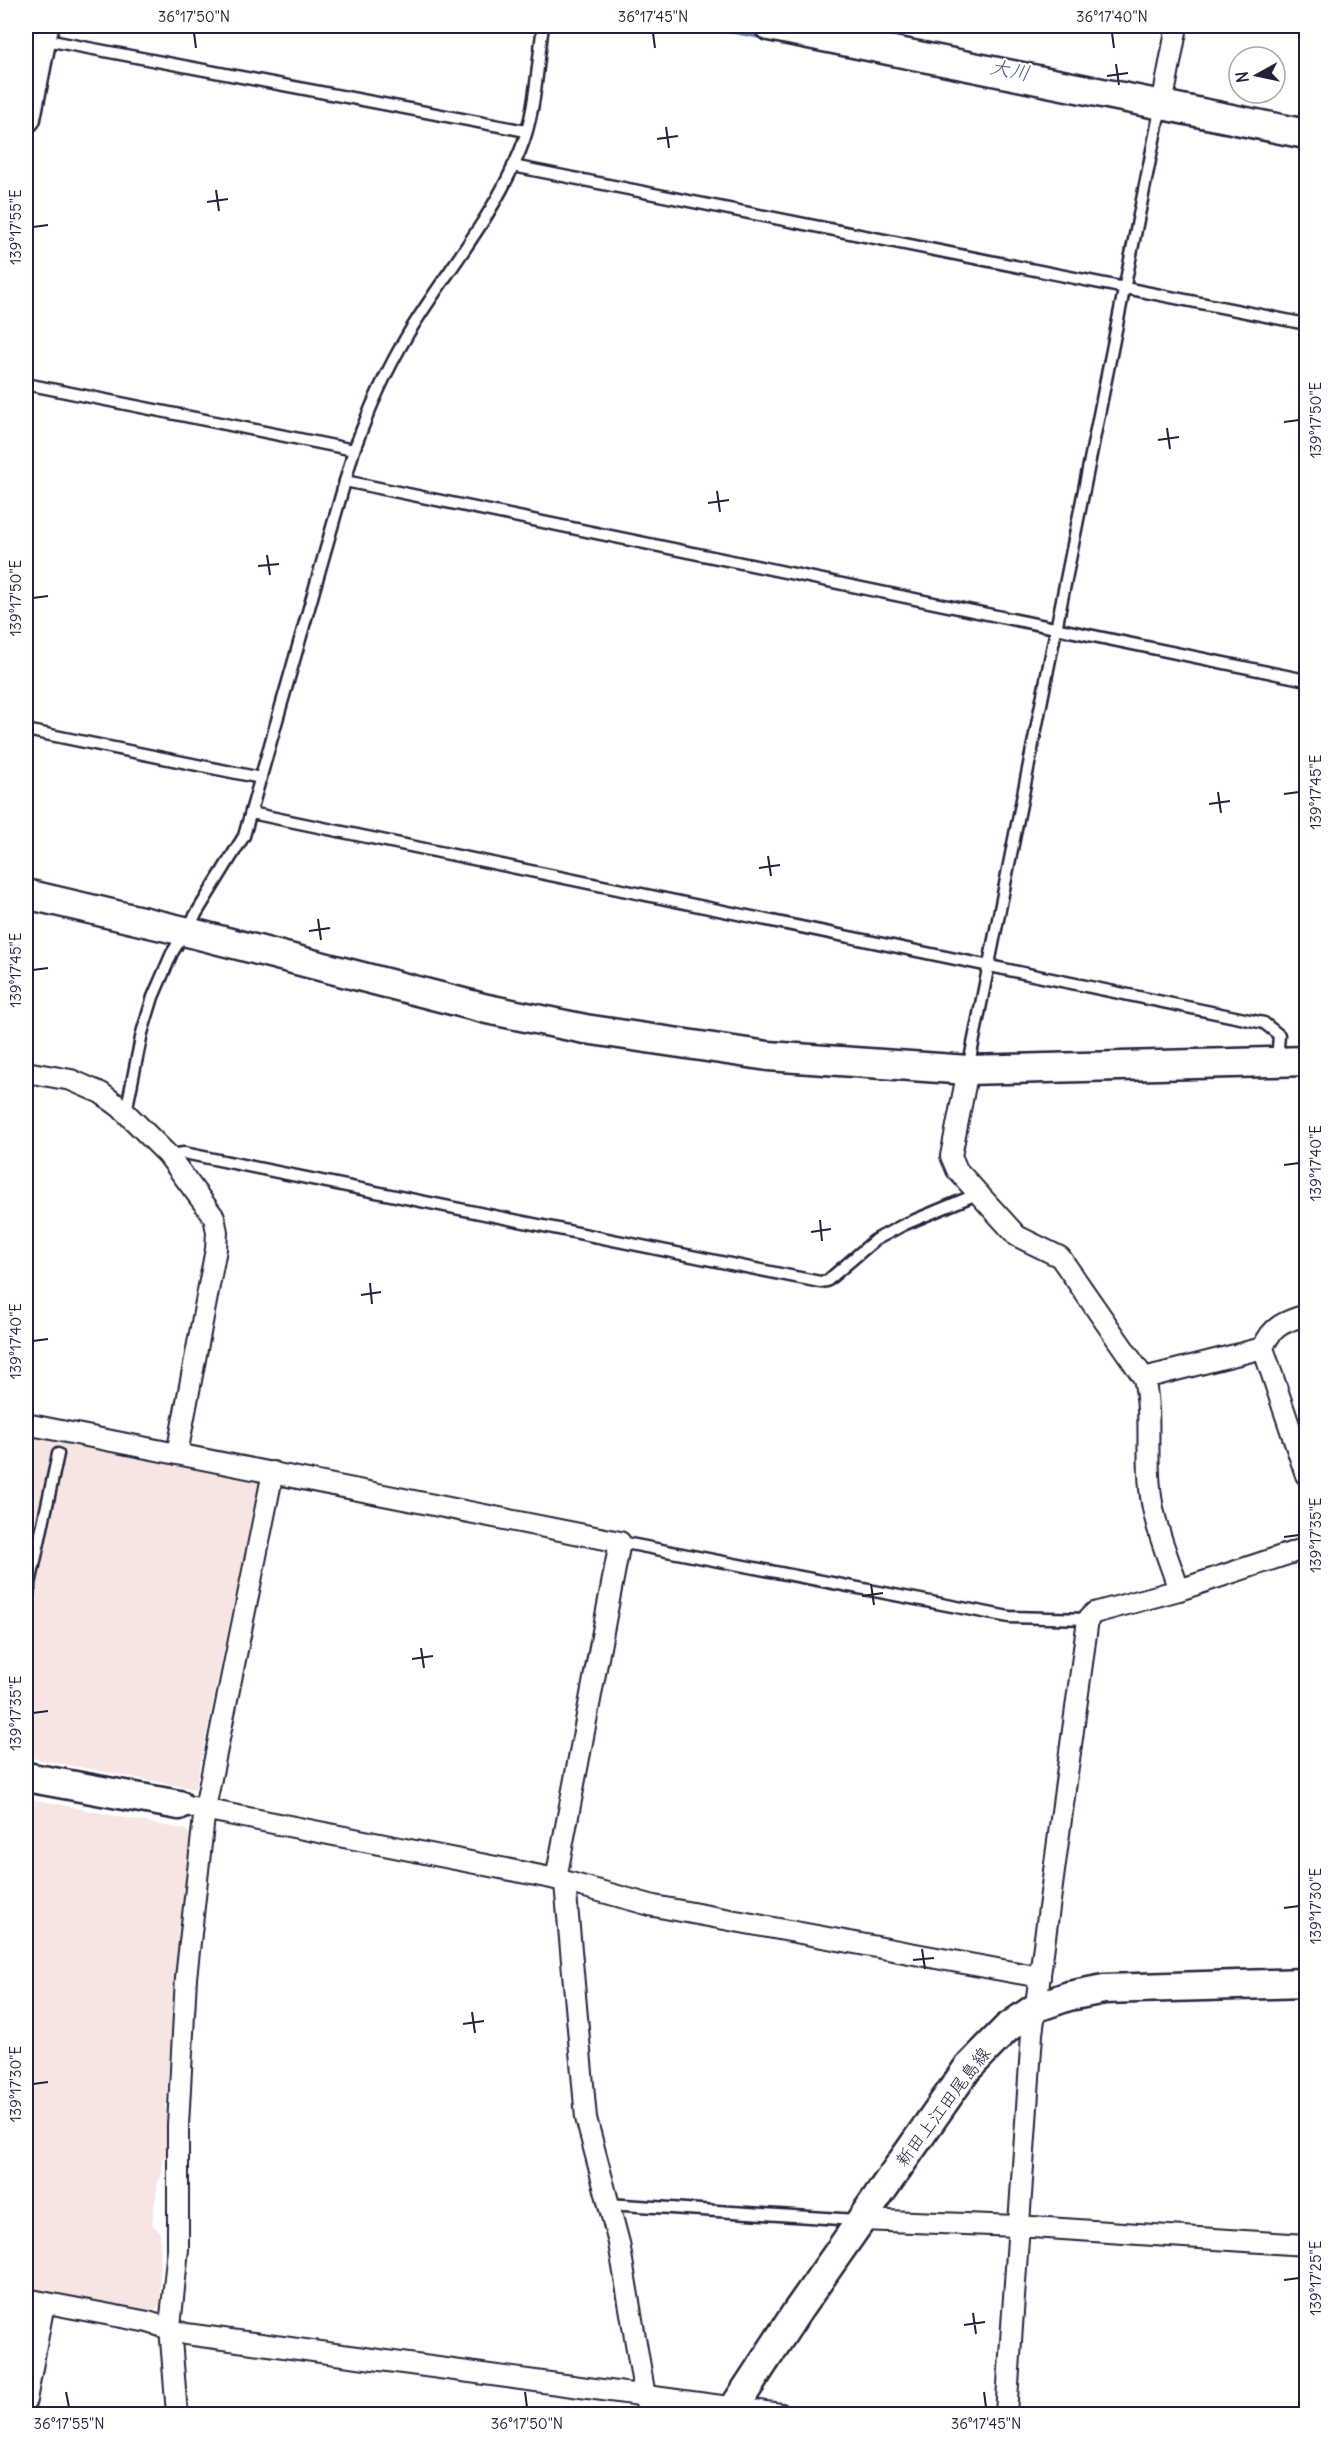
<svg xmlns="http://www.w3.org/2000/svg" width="1332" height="2440" viewBox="0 0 1332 2440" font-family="Delius,'Klee One',sans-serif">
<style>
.built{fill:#f6e5e3}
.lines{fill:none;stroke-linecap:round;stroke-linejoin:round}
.stream{stroke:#6b8aad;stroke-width:6}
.lane-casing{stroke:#22223b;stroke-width:15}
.street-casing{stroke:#22223b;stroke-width:24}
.secondary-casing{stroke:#22223b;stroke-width:33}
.lane{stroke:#fff;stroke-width:10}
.street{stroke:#fff;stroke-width:20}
.secondary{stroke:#fff;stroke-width:28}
.ticks{fill:none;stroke:#22223b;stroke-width:2}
.labels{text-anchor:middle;stroke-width:4.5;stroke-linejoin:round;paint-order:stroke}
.street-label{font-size:18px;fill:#22223b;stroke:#fff}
.water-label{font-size:20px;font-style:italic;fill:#465674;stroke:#fff}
.neatline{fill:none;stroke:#22223b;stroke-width:2}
.ticks-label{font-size:15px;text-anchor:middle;fill:#22223b}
</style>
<rect width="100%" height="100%" fill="#fff"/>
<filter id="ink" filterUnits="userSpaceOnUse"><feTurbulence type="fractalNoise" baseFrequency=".0167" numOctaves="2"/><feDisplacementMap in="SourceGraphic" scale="12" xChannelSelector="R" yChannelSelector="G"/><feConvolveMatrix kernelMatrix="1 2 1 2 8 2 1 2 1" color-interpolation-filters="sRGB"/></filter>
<g filter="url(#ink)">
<g class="built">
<polygon points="26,1434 259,1481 195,1789 26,1757"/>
<polygon points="26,1798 186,1830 194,1840 174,2001 166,2102 166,2156 162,2159 162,2174 158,2182 152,2224 160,2232 160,2306 150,2313 26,2289"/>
</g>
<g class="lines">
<polyline class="stream" points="708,26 766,37"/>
<defs>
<g id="lane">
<polyline points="41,39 526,131"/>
<polyline points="513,166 1306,324"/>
<polyline points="26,384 354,450"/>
<polyline points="345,481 1306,680"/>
<polyline points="26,730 261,778"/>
<polyline points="251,813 1264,1023 1279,1035 1277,1061"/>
<polyline points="968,1069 1161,105"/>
<path d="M126,1112L142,1033L153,997L172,953L244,836L354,450C369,409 386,371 408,334C445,273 493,218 520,151C536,113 537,66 543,26"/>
<polyline points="168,1155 184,1153 820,1282 827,1281 875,1240 903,1225 977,1194"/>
<polyline points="620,1542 1009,1617 1088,1619"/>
<polyline points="26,1603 58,1454"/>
<polyline points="608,2204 856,2220"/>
</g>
<g id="street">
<polyline points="1162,105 1177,26"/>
<path d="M968,1070L951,1156L957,1170L1017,1236L1060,1257L1144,1378C1152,1414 1146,1451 1150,1488C1153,1523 1168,1557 1179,1590"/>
<polyline points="26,1072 71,1080 101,1093 120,1107 168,1155 214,1217 217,1232 216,1249 177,1454"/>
<path d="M1306,1315C1286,1321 1271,1326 1263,1348L1306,1475"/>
<polyline points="1144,1378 1263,1348"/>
<polyline points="26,1424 620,1542 556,1879"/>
<polyline points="193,1807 556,1879 654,1906 1040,1977"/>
<polyline points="565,1883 586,2118 619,2243 648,2414"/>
<polyline points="861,2220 1017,2226 1306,2245"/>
<polyline points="26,2299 148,2322 186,2334 781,2414"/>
<polyline points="26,2400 44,2303"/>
<polyline points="177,2414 170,2327 178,2249 178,2125 186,1978 205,1808 273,1472"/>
<polyline points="1006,2414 1032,2034 1088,1619 1094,1613 1179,1590 1306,1548"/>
</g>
<g id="secondary">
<polyline points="769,26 1306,134"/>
<polyline points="26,118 44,26"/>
<polyline points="26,894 184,931 487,1009 585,1029 768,1056 968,1070 1306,1061"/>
<polyline points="26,1777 179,1805"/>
<polyline points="730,2414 798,2310 967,2069 1007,2028 1037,2007 1069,1996 1104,1989 1306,1983"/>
</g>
</defs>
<use href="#lane" class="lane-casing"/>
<use href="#street" class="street-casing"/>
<use href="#secondary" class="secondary-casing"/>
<use href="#lane" class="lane"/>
<use href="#street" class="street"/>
<use href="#secondary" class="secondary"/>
</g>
</g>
<path class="ticks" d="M194,33L196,48M653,33L655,48M1112,33L1114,48M1116,64L1119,85M1107,76L1128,73M666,127L669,148M657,139L678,136M216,190L219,211M207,202L228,199M33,227L48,225M1284,422L1299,420M1167,428L1170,449M1158,440L1179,437M717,491L720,512M708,503L729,500M267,555L270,575M258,566L279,564M33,598L48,596M1218,792L1221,813M1284,794L1299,792M1209,804L1230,801M768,856L771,876M759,868L780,865M318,919L321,940M309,931L330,928M33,970L48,968M1284,1165L1299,1163M820,1220L822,1241M811,1232L831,1229M370,1283L372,1304M361,1295L381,1292M33,1341L48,1339M1284,1537L1299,1535M871,1584L874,1605M862,1596L883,1593M421,1648L424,1668M412,1659L433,1656M33,1713L48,1711M1284,1908L1299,1906M922,1949L925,1969M913,1960L934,1958M472,2012L475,2033M463,2024L484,2021M33,2084L48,2082M1284,2280L1299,2278M973,2313L976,2334M964,2325L985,2322M66,2392L69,2407M525,2392L527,2407M984,2392L986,2407"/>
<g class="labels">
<g class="street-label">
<text transform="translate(943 2107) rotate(-53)" y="6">新田上江田尾島線</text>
</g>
<g class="water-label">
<text transform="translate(1010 70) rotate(11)" y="7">大川</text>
</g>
</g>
<rect width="1332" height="2440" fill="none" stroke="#fff" stroke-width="66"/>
<g transform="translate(1257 75) rotate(262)"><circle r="28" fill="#ffffff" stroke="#a7a7b1" stroke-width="1.5"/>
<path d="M0-4.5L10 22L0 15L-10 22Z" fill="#22223b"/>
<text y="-9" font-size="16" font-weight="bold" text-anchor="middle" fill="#22223b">N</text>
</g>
<rect x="33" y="33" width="1266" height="2374" class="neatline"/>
<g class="ticks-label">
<text x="194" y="22">36°17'50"N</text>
<text x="653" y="22">36°17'45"N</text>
<text x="1112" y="22">36°17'40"N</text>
<text transform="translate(16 227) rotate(-90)" y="5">139°17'55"E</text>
<text transform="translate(1316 420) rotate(-90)" y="5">139°17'50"E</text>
<text transform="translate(16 598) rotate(-90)" y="5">139°17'50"E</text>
<text transform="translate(1316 792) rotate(-90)" y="5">139°17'45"E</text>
<text transform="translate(16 970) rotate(-90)" y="5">139°17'45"E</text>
<text transform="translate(1316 1163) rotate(-90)" y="5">139°17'40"E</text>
<text transform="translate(16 1341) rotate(-90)" y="5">139°17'40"E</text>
<text transform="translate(1316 1535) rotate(-90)" y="5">139°17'35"E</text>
<text transform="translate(16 1713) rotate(-90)" y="5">139°17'35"E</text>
<text transform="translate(1316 1906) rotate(-90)" y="5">139°17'30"E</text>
<text transform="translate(16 2084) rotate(-90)" y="5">139°17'30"E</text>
<text transform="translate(1316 2278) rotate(-90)" y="5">139°17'25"E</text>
<text x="69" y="2429">36°17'55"N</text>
<text x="527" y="2429">36°17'50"N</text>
<text x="986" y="2429">36°17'45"N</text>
</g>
</svg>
